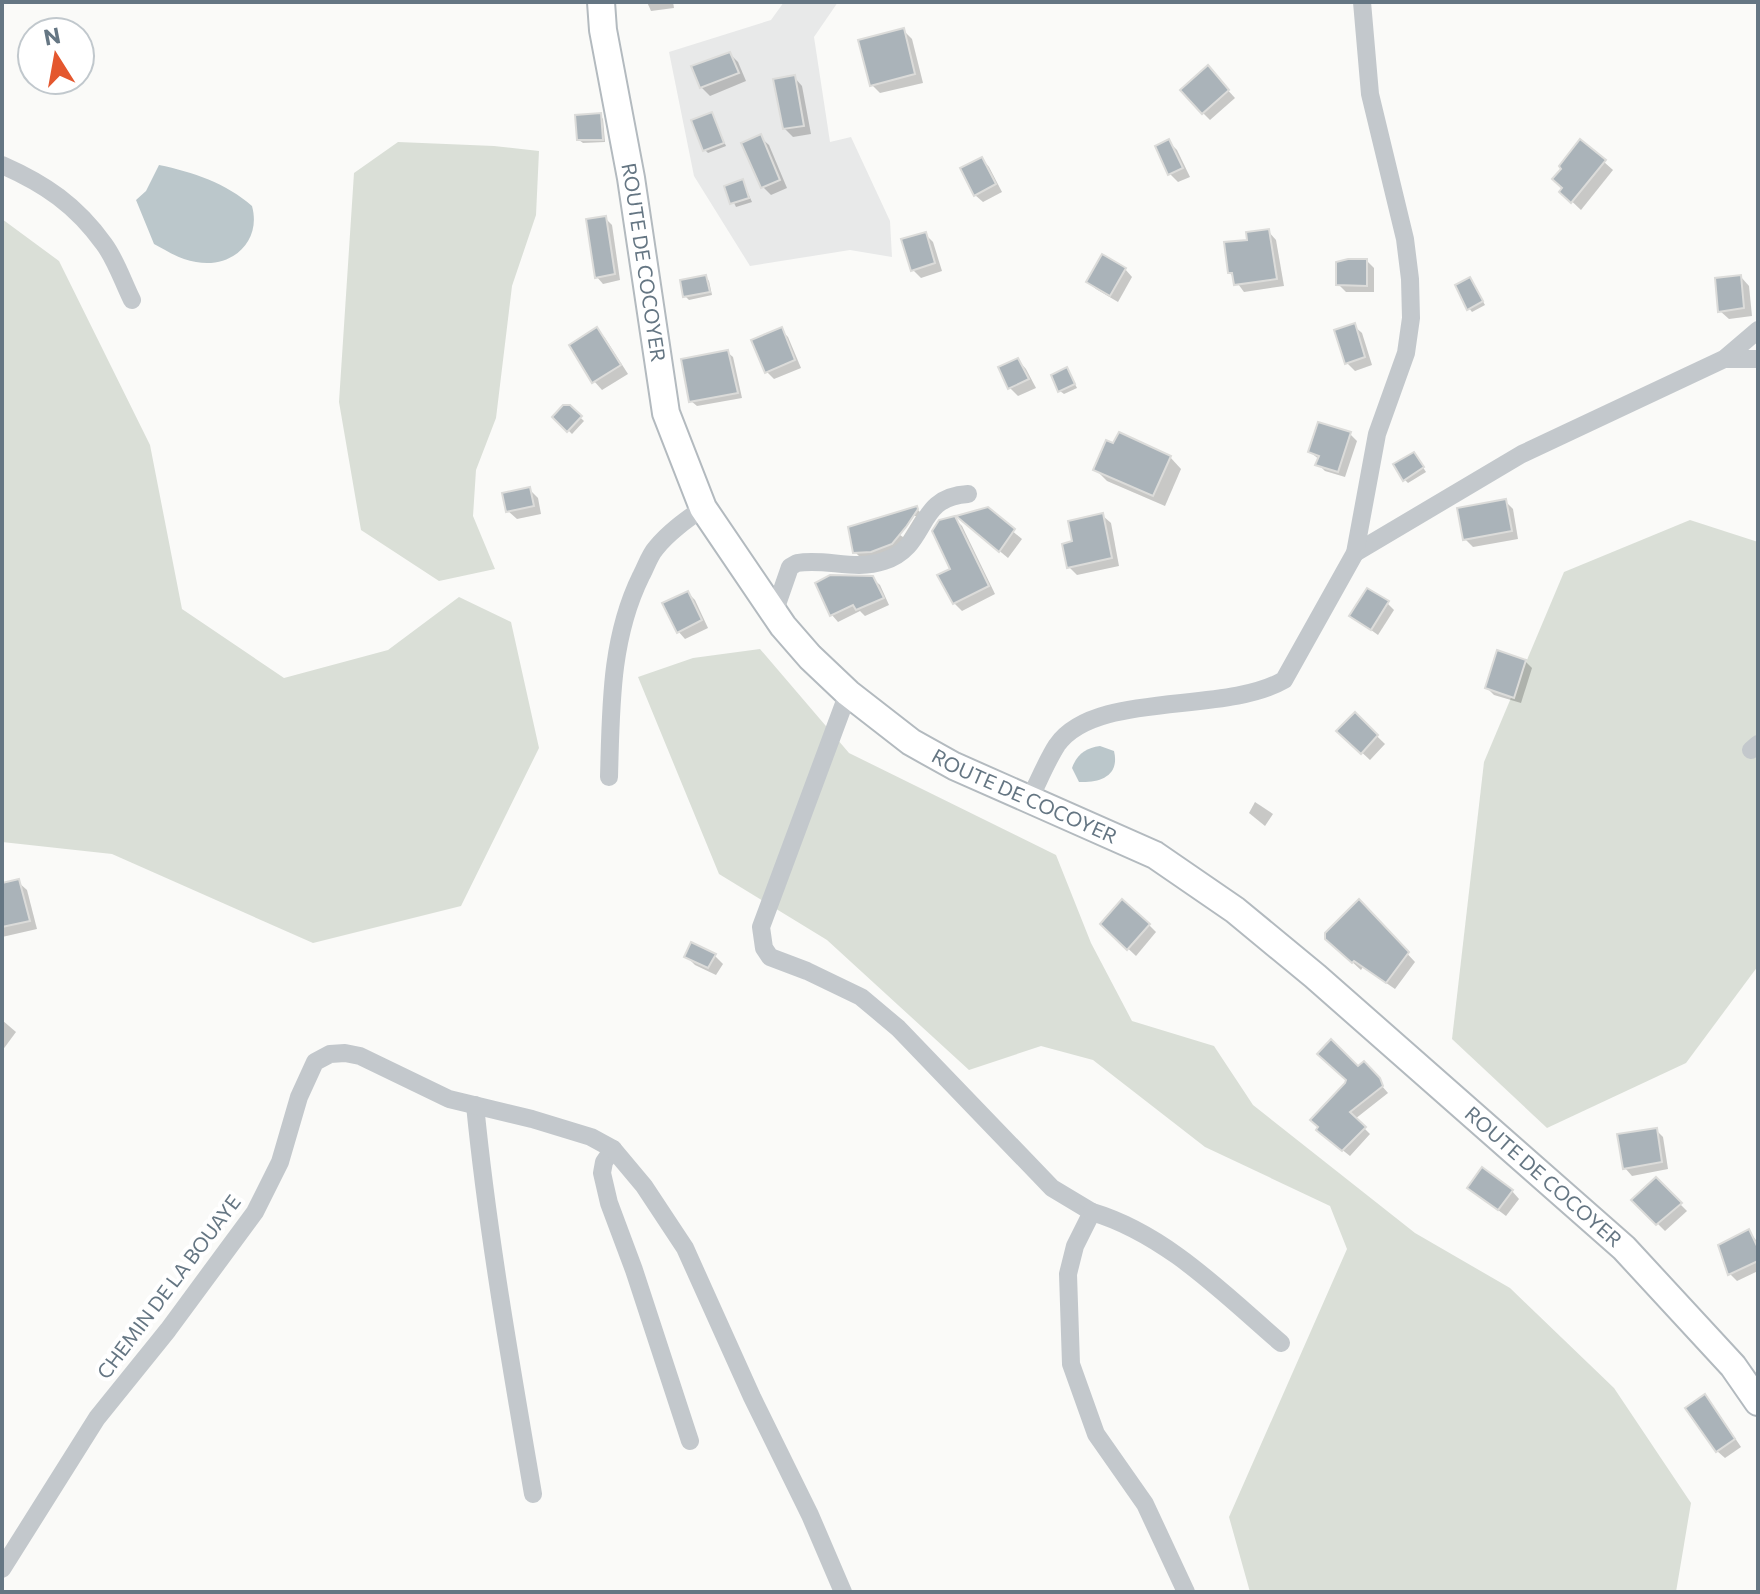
<svg xmlns="http://www.w3.org/2000/svg" width="1760" height="1594" viewBox="0 0 1760 1594" font-family="Commissioner,sans-serif">
<style>
.built{fill:#e8e9e9}
.green{fill:#dadfd7}
.water{fill:#bbc7cb}
.shadow{fill:#0003;fill-rule:evenodd}
.building{fill:#aab3b9;stroke:#dcdcda;stroke-width:2}
.lines{fill:none;stroke-linecap:round;stroke-linejoin:round}
.secondary-casing{stroke:#b3babf;stroke-width:30}
.street{stroke:#c3c8cc;stroke-width:18}
.secondary{stroke:#fff;stroke-width:26}
.labels{text-anchor:middle;stroke-width:8;stroke-linejoin:round;paint-order:stroke}
.street-label{font-size:20px;fill:#657683;stroke:#fff}
</style>
<rect width="100%" height="100%" fill="#fafaf8"/>
<polygon class="built" points="784,2 838,2 814,37 830,142 851,137 890,221 892,257 850,250 750,266 694,176 669,52 771,20"/>
<g class="green">
<polygon points="398,142 494,146 539,151 536,215 512,286 496,418 476,470 473,516 495,569 439,581 361,530 339,402 354,173"/>
<polygon points="2,219 59,261 150,445 182,609 284,678 388,650 459,597 511,622 539,748 461,906 313,943 112,854 2,842"/>
<polygon points="1690,520 1758,542 1758,966 1686,1063 1547,1128 1452,1039 1484,762 1564,572"/>
<polygon points="760,649 849,753 1056,855 1091,943 1132,1021 1214,1046 1253,1105 1415,1233 1510,1288 1614,1388 1691,1503 1676,1592 1250,1592 1229,1517 1347,1249 1330,1206 1205,1147 1093,1060 1041,1046 969,1070 827,940 719,874 638,677 693,658"/>
</g>
<g class="water">
<path d="M159,165C193,172 226,183 252,206C262,242 231,269 196,262C181,260 167,251 154,244L136,200L146,191Z"/>
<path d="M1100,746L1114,751C1120,776 1100,783 1079,782L1072,768C1077,754 1086,748 1100,746Z"/>
</g>
<g class="shadow">
<polygon points="647,2 673,2 674,8 651,11"/>
<polygon points="903,30 912,39 923,83 880,93 872,85"/>
<polygon points="730,54 738,62 746,81 710,96 701,87"/>
<polygon points="1214,75 1235,98 1210,120 1203,113"/>
<polygon points="794,77 802,86 811,134 793,137 784,128"/>
<polygon points="712,114 726,146 708,153 705,150"/>
<polygon points="600,115 603,119 605,142 583,143 579,140"/>
<polygon points="760,137 769,145 787,188 771,195 763,187"/>
<polygon points="1169,142 1177,150 1190,177 1178,182 1170,174"/>
<polygon points="982,159 989,167 1002,192 983,202 975,195"/>
<polygon points="1604,162 1613,170 1581,210 1562,192"/>
<polygon points="743,182 752,202 736,207 727,188"/>
<polygon points="605,218 612,225 620,280 603,284 597,277"/>
<polygon points="1268,231 1276,240 1284,286 1244,292 1230,273 1249,242"/>
<polygon points="925,234 933,242 942,271 921,278 913,270"/>
<polygon points="1367,261 1374,268 1374,292 1346,292 1338,284"/>
<polygon points="1125,269 1132,277 1118,302 1096,289 1088,282"/>
<polygon points="706,277 709,281 712,295 689,300 685,296"/>
<polygon points="1741,277 1749,286 1752,316 1729,319 1720,311"/>
<polygon points="1473,283 1485,305 1472,312 1469,308"/>
<polygon points="1354,326 1362,333 1372,365 1355,371 1347,363"/>
<polygon points="597,329 605,338 628,374 602,390 594,381"/>
<polygon points="781,330 788,337 801,368 774,379 767,372"/>
<polygon points="727,352 733,357 742,398 697,406 691,401"/>
<polygon points="1018,360 1026,369 1036,388 1018,396 1010,388"/>
<polygon points="1067,369 1077,388 1064,394 1060,391"/>
<polygon points="569,407 584,421 572,434 555,417"/>
<polygon points="1350,434 1357,441 1345,477 1325,471 1318,464 1320,460 1310,452"/>
<polygon points="1170,457 1181,469 1165,506 1107,481 1095,469"/>
<polygon points="1417,458 1426,472 1408,483 1405,480"/>
<polygon points="529,489 538,498 541,514 517,519 508,511"/>
<polygon points="1505,501 1513,509 1518,539 1473,547 1465,539"/>
<path d="M916,508L923,515L913,535L879,558L862,559L855,552ZM911,516H916L903,537L900,535Z"/>
<polygon points="987,510 1022,539 1008,558 966,523"/>
<polygon points="1103,516 1111,523 1119,566 1077,575 1069,567 1074,543"/>
<polygon points="954,518 962,526 995,594 962,611 954,603"/>
<polygon points="872,578 880,585 889,605 865,616 860,611 838,622 832,615"/>
<polygon points="688,593 695,600 708,628 685,639 678,631"/>
<polygon points="1387,603 1394,610 1378,635 1352,616"/>
<polygon points="1525,661 1532,668 1521,703 1494,695 1487,688"/>
<polygon points="1355,715 1385,744 1370,760 1339,731"/>
<polygon points="1255,802 1273,814 1265,826 1249,813"/>
<polygon points="18,882 27,890 37,929 2,937 2,886"/>
<polygon points="1359,902 1415,962 1395,989 1363,967 1361,970 1327,939"/>
<polygon points="1102,924 1149,925 1156,932 1136,956"/>
<polygon points="714,955 723,964 716,975 695,965 687,957"/>
<polygon points="2,1020 16,1032 2,1051"/>
<polygon points="1363,1064 1388,1093 1355,1119 1370,1134 1350,1156 1325,1136 1358,1069"/>
<polygon points="1656,1130 1663,1137 1668,1169 1632,1176 1625,1168"/>
<polygon points="1656,1180 1687,1211 1665,1231 1634,1200"/>
<polygon points="1469,1188 1512,1191 1519,1199 1506,1216"/>
<polygon points="1749,1231 1758,1243 1758,1271 1737,1281 1730,1274"/>
<polygon points="1712,1404 1741,1447 1725,1458 1717,1451"/>
</g>
<g class="building">
<polygon points="904,28 915,74 870,86 858,40"/>
<polygon points="730,52 739,73 700,88 691,66"/>
<polygon points="1208,65 1229,90 1202,114 1180,90"/>
<polygon points="795,75 804,126 783,129 773,79"/>
<polygon points="712,112 724,143 703,151 691,120"/>
<polygon points="601,113 603,140 577,140 575,115"/>
<polygon points="761,134 780,180 761,188 741,143"/>
<polygon points="1169,139 1183,168 1168,175 1155,146"/>
<polygon points="1580,139 1606,160 1571,203 1559,192 1562,188 1552,179 1561,169 1559,166"/>
<polygon points="982,157 996,184 974,196 960,168"/>
<polygon points="743,179 749,198 730,204 724,186"/>
<polygon points="606,216 615,274 595,278 586,219"/>
<polygon points="1269,229 1277,279 1234,285 1232,273 1228,273 1224,242 1247,240 1246,232"/>
<polygon points="926,232 935,263 911,271 901,239"/>
<polygon points="1102,254 1126,268 1110,296 1086,282"/>
<polygon points="1348,259 1367,259 1367,286 1336,285 1336,262"/>
<polygon points="706,275 710,292 683,297 680,280"/>
<polygon points="1741,275 1744,308 1718,312 1715,278"/>
<polygon points="1470,277 1483,301 1467,310 1455,285"/>
<polygon points="1355,323 1365,357 1345,364 1334,330"/>
<polygon points="597,327 621,365 592,383 569,345"/>
<polygon points="782,327 795,360 765,373 751,340"/>
<polygon points="728,350 738,393 689,402 681,359"/>
<polygon points="1018,358 1029,379 1008,389 998,367"/>
<polygon points="1067,367 1075,384 1058,392 1051,375"/>
<polygon points="563,405 570,405 582,416 567,432 552,417"/>
<polygon points="1318,422 1351,432 1338,472 1315,465 1319,456 1308,452"/>
<polygon points="1119,432 1171,456 1153,496 1093,470 1106,440 1113,443"/>
<polygon points="1414,452 1424,467 1403,481 1393,464"/>
<polygon points="530,487 534,506 506,512 502,493"/>
<polygon points="1506,499 1512,531 1463,540 1457,508"/>
<polygon points="917,506 918,509 906,527 892,544 871,552 853,553 848,527"/>
<polygon points="988,507 1015,529 999,552 956,516"/>
<polygon points="1103,513 1112,558 1067,568 1062,544 1072,541 1068,521"/>
<polygon points="955,516 989,586 953,604 937,575 950,569 932,531 939,520"/>
<polygon points="830,575 873,576 884,598 856,610 853,605 830,616 815,583"/>
<polygon points="1367,588 1389,601 1371,630 1349,616"/>
<polygon points="688,591 702,620 677,633 662,603"/>
<polygon points="1497,650 1526,660 1514,698 1485,688"/>
<polygon points="1355,712 1378,735 1361,754 1336,731"/>
<polygon points="19,879 30,921 2,927 2,883"/>
<polygon points="1122,899 1150,924 1127,950 1100,924"/>
<polygon points="1359,899 1409,952 1386,983 1354,961 1352,963 1325,939 1325,933"/>
<polygon points="691,942 716,954 708,968 684,957"/>
<polygon points="1331,1039 1358,1066 1364,1061 1380,1078 1383,1086 1350,1112 1366,1127 1342,1151 1316,1130 1318,1127 1310,1120 1345,1083 1346,1080 1317,1054"/>
<polygon points="1657,1128 1662,1162 1623,1169 1617,1134"/>
<polygon points="1482,1167 1513,1190 1498,1210 1467,1188"/>
<polygon points="1656,1177 1682,1203 1656,1225 1631,1200"/>
<polygon points="1749,1229 1758,1248 1758,1261 1728,1275 1718,1245"/>
<polygon points="1705,1394 1735,1439 1716,1452 1685,1408"/>
</g>
<g class="lines">
<defs>
<g id="secondary">
<path id="s1" d="M601,2L603,30L631,178L666,413L703,508L783,626L810,657L848,693L911,742L954,766L1155,855L1235,910L1315,976L1624,1248L1733,1366L1758,1402"/>
</g>
</defs>
<use href="#secondary" class="secondary-casing"/>
<g class="street">
<path d="M2,165C45,184 76,205 104,244C116,260 123,282 132,300"/>
<polyline points="1724,359 1758,359"/>
<polyline points="1355,553 1522,454 1724,359 1758,330"/>
<path d="M774,613L790,567L797,563C826,558 855,571 884,561C930,546 914,497 968,494"/>
<polyline points="848,693 761,927 764,948 770,957 807,971 861,997 898,1028 1052,1188 1092,1212 1075,1246 1068,1274 1071,1364 1096,1434 1145,1504 1186,1592"/>
<polyline points="1751,750 1758,744"/>
<path d="M609,777C611,708 610,639 641,576C646,567 649,556 656,548C669,532 686,520 703,508"/>
<path d="M1029,800C1038,783 1046,762 1057,745C1095,690 1224,715 1284,680L1355,553L1377,434L1406,353L1411,318L1410,279L1405,239L1370,94L1362,2"/>
<path d="M475,1105C488,1236 511,1365 533,1494"/>
<polyline points="613,1149 604,1162 602,1173 609,1203 634,1270 690,1441"/>
<path d="M1092,1212C1166,1234 1224,1294 1281,1343"/>
<polyline points="2,1569 97,1418 168,1330 255,1212 280,1162 299,1097 315,1062 330,1054 345,1053 360,1056 449,1099 532,1119 591,1137 613,1149 644,1186 685,1248 752,1397 810,1515 843,1592"/>
</g>
<use href="#secondary" class="secondary"/>
</g>
<g class="labels">
<g class="street-label">
<text dy="7" stroke="none"><textPath href="#s1" startOffset="264">ROUTE DE COCOYER</textPath></text>
<text dy="7" stroke="none"><textPath href="#s1" startOffset="960">ROUTE DE COCOYER</textPath></text>
<text dy="7" stroke="none"><textPath href="#s1" startOffset="1608">ROUTE DE COCOYER</textPath></text>
<text transform="translate(169 1287) rotate(-53)" y="7">CHEMIN DE LA BOUAYE</text>
</g>
</g>
<rect width="1760" height="1594" fill="none" stroke="#657683" stroke-width="8"/>
<g transform="translate(56 56) rotate(349)"><circle r="38" fill="#ffffff" stroke="#c1c8cd" stroke-width="2"/>
<path d="M0-6L14 30L0 20L-14 30Z" fill="#e4572e"/>
<text y="-12" font-size="22" font-weight="bold" text-anchor="middle" fill="#657683">N</text>
</g>
</svg>
